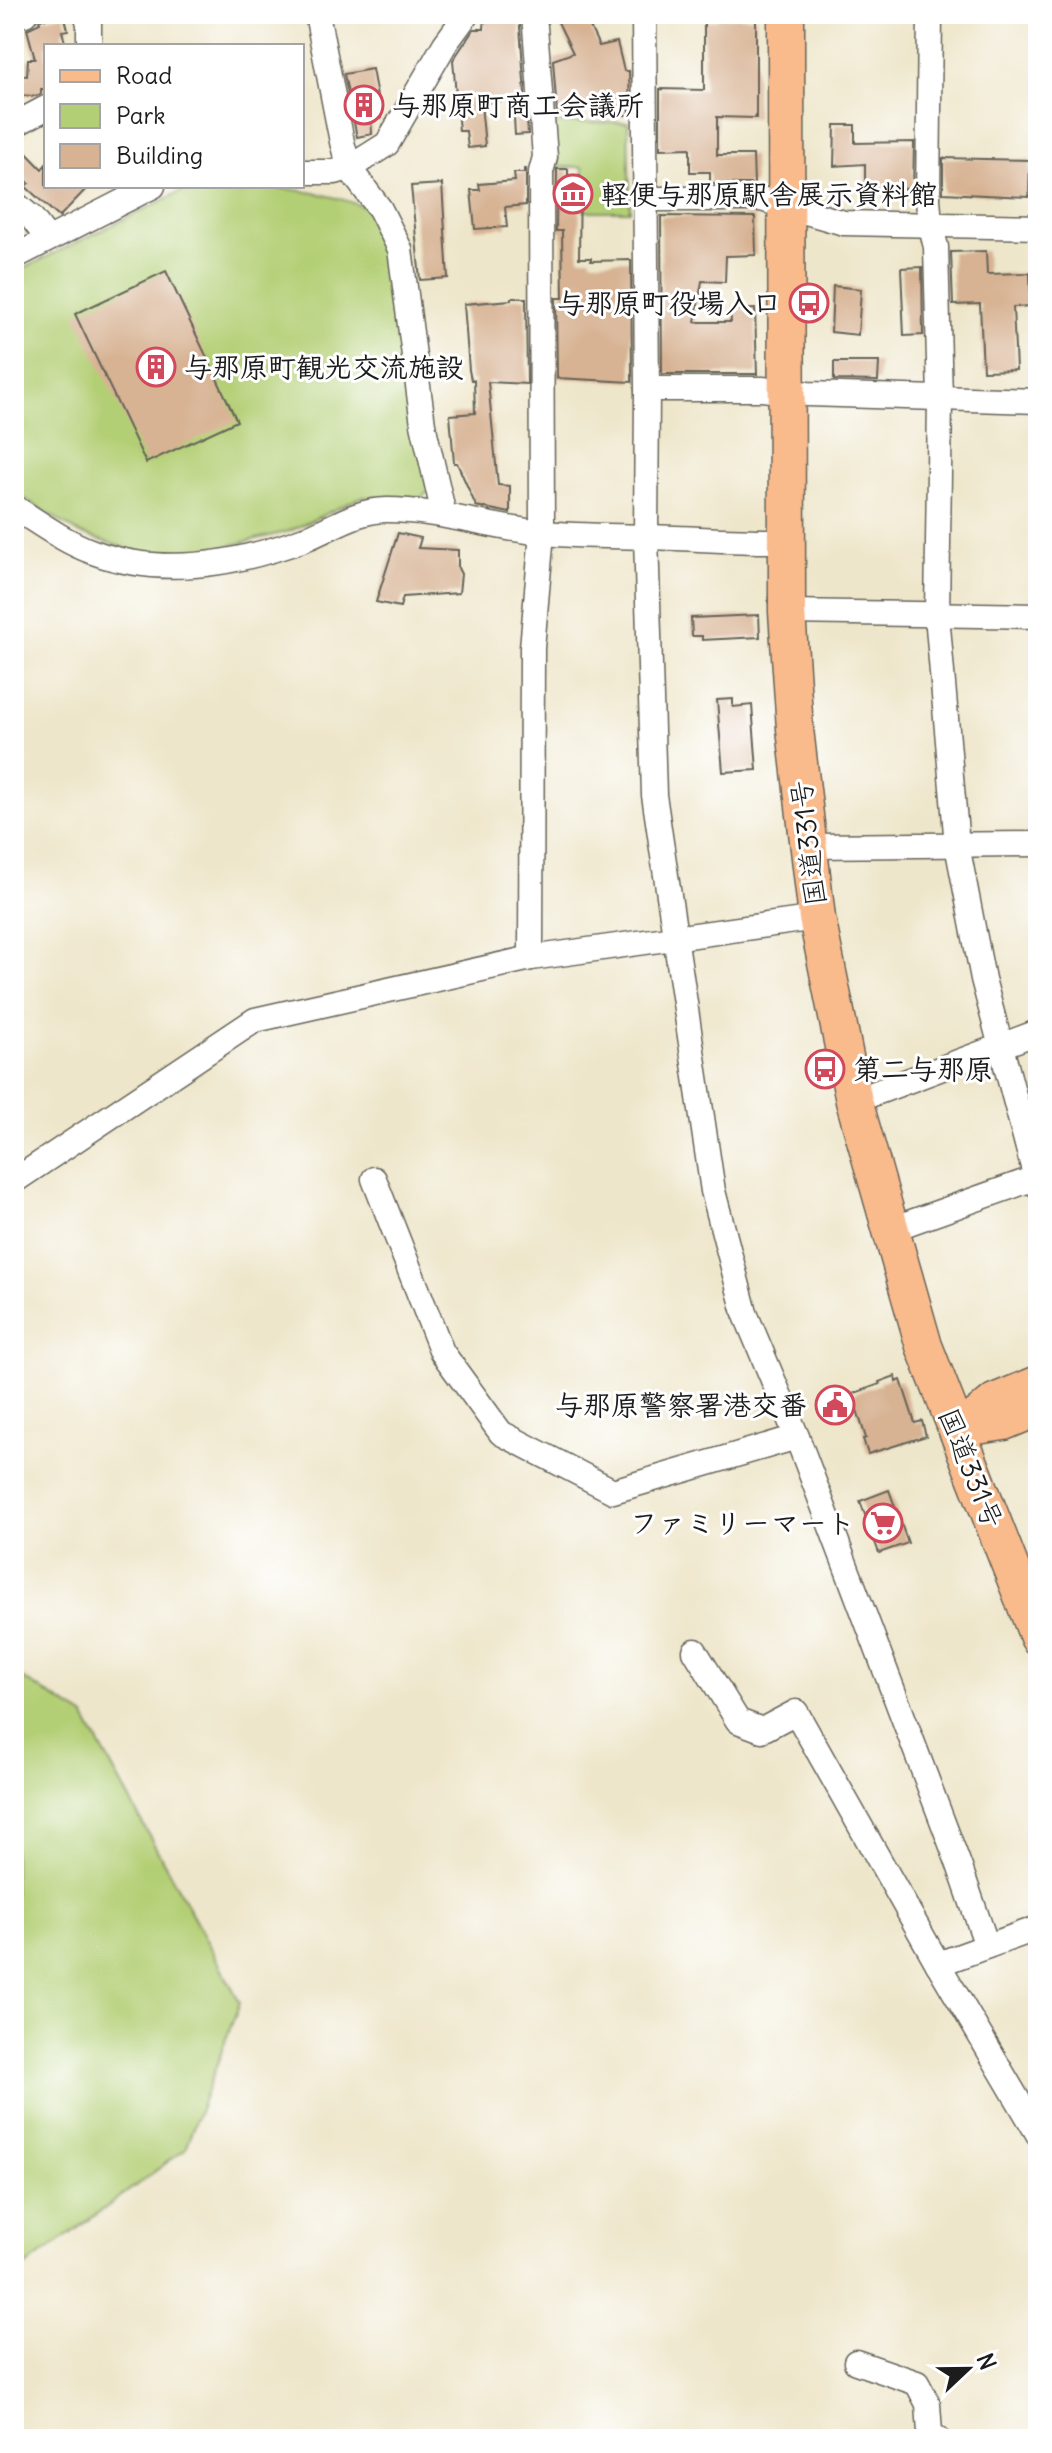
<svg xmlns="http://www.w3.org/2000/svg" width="1052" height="2453" viewBox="0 0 1052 2453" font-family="Delius,'Klee One',sans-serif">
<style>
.green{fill:#b3cf75;stroke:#687648;stroke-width:2}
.building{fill:#d7b293}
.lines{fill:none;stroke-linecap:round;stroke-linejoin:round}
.minor-casing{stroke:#666359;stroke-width:27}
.major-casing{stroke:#666359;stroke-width:35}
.highway-casing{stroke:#666359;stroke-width:39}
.minor{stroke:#fff;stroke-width:24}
.major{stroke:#fabb8c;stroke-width:32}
.highway{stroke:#fabb8c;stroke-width:36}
.labels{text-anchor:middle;stroke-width:6;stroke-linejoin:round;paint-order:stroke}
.poi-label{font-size:28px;font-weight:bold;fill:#1c1c1c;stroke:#fff;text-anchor:start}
.street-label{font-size:28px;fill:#1c1c1c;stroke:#fff}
</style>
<rect width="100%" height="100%" fill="#fff"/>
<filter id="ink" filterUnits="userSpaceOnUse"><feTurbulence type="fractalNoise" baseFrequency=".0125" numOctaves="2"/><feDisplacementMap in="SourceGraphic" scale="16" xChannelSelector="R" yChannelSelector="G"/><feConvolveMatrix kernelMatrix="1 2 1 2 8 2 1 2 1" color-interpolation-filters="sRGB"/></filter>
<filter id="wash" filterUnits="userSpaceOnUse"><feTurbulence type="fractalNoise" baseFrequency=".006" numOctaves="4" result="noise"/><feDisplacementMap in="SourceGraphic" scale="32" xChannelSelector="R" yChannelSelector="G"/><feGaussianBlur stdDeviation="1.8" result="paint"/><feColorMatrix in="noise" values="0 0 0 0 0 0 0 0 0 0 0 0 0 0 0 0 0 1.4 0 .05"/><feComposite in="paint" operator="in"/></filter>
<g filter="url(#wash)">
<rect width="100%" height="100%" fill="#eee6ca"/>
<g class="green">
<polygon points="628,122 630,211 584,211 583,167 552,167 551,123"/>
<path d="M206,186C261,186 320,187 371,210L391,253L429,491L421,498L361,497L290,531L194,554L135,551L81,534L14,492V273L186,189Z"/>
<polygon points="14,1673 84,1716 240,2002 185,2149 14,2275"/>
</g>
<g id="blocks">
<g class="building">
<polygon points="64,14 68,30 62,31 66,46 46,46 46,89 41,89 41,94 36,96 15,95 16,75 27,76 28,59 35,59 27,29 40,23 39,20"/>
<polygon points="485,14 519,14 528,134 515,135 513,99 481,104 485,146 468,148 466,131 459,131 453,60 474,29 484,29"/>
<polygon points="554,14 584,14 599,46 617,42 624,71 629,71 630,115 605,115 605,104 557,114 553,60 573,53"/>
<polygon points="718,17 756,17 756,118 717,117 717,155 753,155 754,184 710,184 710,172 690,172 690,148 660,149 660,89 704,90 704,22 718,19"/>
<polygon points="372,69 381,118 371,119 372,134 357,137 344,74"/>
<polygon points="835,125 855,125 855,143 914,142 913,192 908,192 908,189 865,188 865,164 834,166"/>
<polygon points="14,140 42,169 46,164 46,186 89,186 59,217 25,186 29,183 18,170 14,174"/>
<polygon points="943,158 1030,160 1029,197 943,193"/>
<polygon points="524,169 526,169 526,205 505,207 507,227 475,229 471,190 480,190 479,184 515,181 514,173 524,173"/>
<polygon points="557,169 568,169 568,175 580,175 579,258 591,258 591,261 631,260 632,382 557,378 556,298 563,298 562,231 556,231"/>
<polygon points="442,184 448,278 420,280 411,186"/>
<polygon points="661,216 755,217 756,255 726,256 725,282 702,281 695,322 731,322 730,310 755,309 757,374 662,374"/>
<polygon points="986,251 987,274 1030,273 1031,306 1013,307 1016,370 983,371 980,304 953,305 951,252"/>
<polygon points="922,267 923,335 904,336 901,268"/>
<polygon points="166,271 237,421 146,463 75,314"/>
<polygon points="833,286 861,289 858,335 831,332"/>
<polygon points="511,298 526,298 527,384 488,382 498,485 510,486 510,513 476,506 457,463 454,463 450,415 475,413 474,380 471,380 469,370 464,304 511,300"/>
<polygon points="834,362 879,362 878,381 834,380"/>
<polygon points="398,533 421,538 418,548 458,550 458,568 461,574 459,593 403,597 400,607 376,602"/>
<polygon points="759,615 760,637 702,640 702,636 692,636 691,618"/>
<polygon points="733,699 733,707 752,705 757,770 723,772 717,700"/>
<polygon points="895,1376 896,1382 901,1380 915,1423 922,1421 926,1436 868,1454 863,1439 866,1438 852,1394 880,1384 879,1382"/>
<polygon points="889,1490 908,1543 879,1553 860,1501"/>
</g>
</g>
</g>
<g filter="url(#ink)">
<use href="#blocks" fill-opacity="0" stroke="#666359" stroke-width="2"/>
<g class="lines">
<defs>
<g id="minor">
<polyline points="86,14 89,23 89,46"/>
<polyline points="317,14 342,142 349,168 380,209 400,249 423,424 444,515"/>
<polyline points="644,14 647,389 646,537 654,795 713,1191 745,1313 797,1437 959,1865 987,1946"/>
<polyline points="930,14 928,199 930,223 936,247 940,399 937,615 957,845 983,979 1038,1186"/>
<polyline points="14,16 25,14"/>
<polyline points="14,125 46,108"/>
<polyline points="302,172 335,172 349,168 387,144 445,44 467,14"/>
<polyline points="645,199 761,199 844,223 1038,227"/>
<polyline points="14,203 31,217 48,239"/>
<polyline points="14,257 153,186"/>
<polyline points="647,389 762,389 808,394 1038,401"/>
<path d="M14,507C39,523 65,542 93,552C163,578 239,564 307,538C334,527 357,510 387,510C440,510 491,528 543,533C577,536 612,536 646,537C693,538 740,542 786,541"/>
<polyline points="787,612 1038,616"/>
<polyline points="808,846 1038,844"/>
<polyline points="531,958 532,648 542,533 541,172 545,157 534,14"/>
<polyline points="854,1101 1038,1032"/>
<polyline points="374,1179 442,1352 501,1433 613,1491 797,1437"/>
<polyline points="14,1181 255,1020 531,958 817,918"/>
<polyline points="889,1230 1038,1177"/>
<polyline points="695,1651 738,1721 762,1730 796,1712 938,1964"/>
<polyline points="1038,1928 938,1964 1038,2134"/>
<polyline points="856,2362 917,2383 928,2404 930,2433 938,2439"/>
</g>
<g id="major">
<polyline points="957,1431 994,1400 1038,1382"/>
<polyline points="957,1431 1004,1424 1038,1410"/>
</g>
<polyline id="highway" points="786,14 787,612 795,729 817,918 854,1101 924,1346 1038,1637"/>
</defs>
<use href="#minor" class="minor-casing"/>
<use href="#major" class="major-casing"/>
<use href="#highway" class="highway-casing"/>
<use href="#minor" class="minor"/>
<use href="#major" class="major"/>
<use href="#highway" class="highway"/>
</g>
</g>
<defs>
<symbol id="building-ring" viewBox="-11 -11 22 22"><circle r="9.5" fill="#fff" stroke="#d1495b" stroke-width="1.5"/><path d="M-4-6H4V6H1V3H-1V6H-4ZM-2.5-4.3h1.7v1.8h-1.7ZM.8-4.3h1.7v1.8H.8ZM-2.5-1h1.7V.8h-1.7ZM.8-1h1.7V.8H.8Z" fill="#d1495b"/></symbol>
<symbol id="museum-ring" viewBox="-11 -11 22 22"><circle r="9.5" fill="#fff" stroke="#d1495b" stroke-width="1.5"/><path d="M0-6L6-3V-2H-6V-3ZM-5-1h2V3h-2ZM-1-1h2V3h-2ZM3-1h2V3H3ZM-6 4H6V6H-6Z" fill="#d1495b"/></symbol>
<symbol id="bus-ring" viewBox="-11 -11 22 22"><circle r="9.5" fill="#fff" stroke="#d1495b" stroke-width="1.5"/><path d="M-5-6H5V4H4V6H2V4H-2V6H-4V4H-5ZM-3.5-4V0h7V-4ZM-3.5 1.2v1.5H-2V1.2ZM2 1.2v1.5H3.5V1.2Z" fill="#d1495b"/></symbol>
<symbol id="civic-ring" viewBox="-11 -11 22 22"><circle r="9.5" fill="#fff" stroke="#d1495b" stroke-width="1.5"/><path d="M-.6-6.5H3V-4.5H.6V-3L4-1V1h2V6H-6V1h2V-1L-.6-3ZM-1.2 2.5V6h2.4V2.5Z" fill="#d1495b"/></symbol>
<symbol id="supermarket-ring" viewBox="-11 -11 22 22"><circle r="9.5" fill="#fff" stroke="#d1495b" stroke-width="1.5"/><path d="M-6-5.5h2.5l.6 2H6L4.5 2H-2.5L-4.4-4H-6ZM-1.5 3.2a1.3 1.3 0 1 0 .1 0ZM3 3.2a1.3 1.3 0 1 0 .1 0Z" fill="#d1495b"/></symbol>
</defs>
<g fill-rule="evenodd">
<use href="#building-ring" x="342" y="83" width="44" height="44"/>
<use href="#museum-ring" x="551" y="172" width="44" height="44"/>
<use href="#bus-ring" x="787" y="281" width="44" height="44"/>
<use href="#building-ring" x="134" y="345" width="44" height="44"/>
<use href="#bus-ring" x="803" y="1047" width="44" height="44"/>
<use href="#civic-ring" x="813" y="1383" width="44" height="44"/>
<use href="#supermarket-ring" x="861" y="1501" width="44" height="44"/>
</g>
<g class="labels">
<g class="poi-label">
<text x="392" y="115">与那原町商工会議所</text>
<text x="601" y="204">軽便与那原駅舎展示資料館</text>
<text x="781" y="313" text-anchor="end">与那原町役場入口</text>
<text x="184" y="377">与那原町観光交流施設</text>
<text x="853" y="1079">第二与那原</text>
<text x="807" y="1415" text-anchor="end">与那原警察署港交番</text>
<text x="855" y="1533" text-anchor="end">ファミリーマート</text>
</g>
<g class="street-label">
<text transform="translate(808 843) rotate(-97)" y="10">国道331号</text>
<text transform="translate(971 1468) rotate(68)" y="10">国道331号</text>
</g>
</g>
<rect width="1052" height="2453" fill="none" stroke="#fff" stroke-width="48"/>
<rect x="44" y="44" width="260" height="144" fill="#ffffff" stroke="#a4a4a4" stroke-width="2"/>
<rect x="60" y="70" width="40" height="12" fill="#fabb8c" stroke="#a4a4a4" stroke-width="2"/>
<text x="116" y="84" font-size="24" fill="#1c1c1c">Road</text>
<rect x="60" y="104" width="40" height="24" fill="#b3cf75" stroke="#a4a4a4" stroke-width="2"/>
<text x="116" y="124" font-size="24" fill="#1c1c1c">Park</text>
<rect x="60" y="144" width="40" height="24" fill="#d7b293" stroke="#a4a4a4" stroke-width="2"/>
<text x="116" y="164" font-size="24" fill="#1c1c1c">Building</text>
<g transform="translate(968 2369) rotate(68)" stroke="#ffffff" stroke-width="6" paint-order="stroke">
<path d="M0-6L14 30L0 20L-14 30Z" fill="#1c1c1c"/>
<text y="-12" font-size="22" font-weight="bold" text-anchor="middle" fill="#1c1c1c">N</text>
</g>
</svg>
